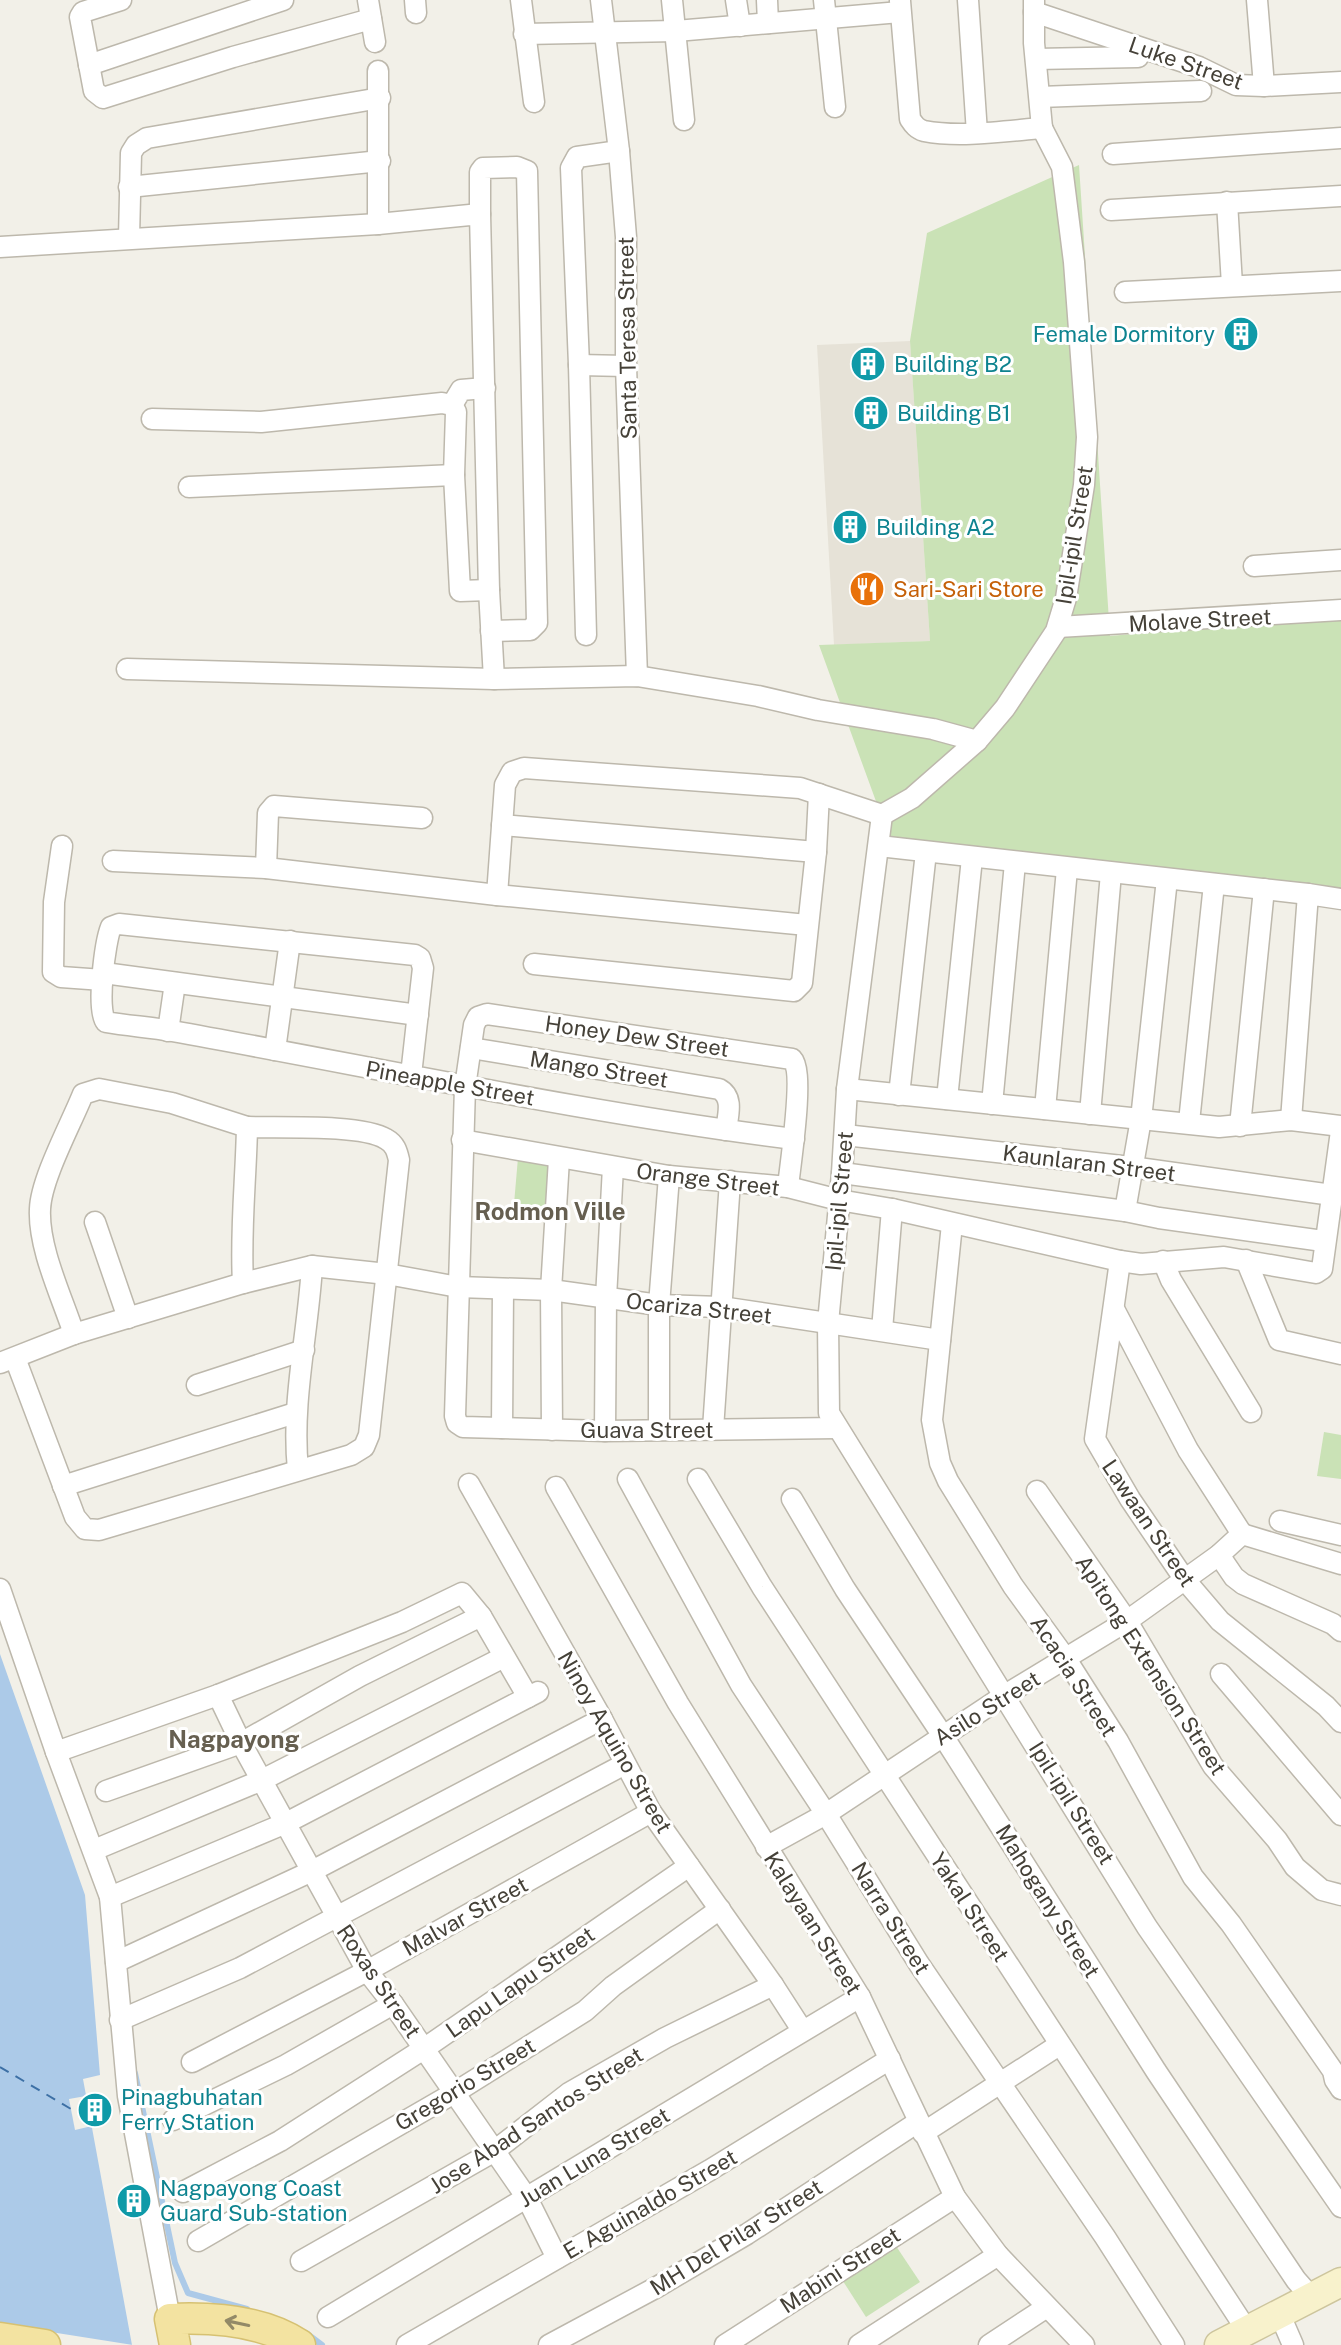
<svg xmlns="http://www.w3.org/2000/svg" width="1341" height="2345" viewBox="0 0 1341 2345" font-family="'Public Sans',sans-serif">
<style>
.residential{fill:#e6e2d7}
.green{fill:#cae2b6}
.water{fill:#accae8}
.pier{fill:#f2f0e8}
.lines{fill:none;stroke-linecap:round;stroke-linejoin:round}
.stream{stroke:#accae8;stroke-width:6}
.ferry{stroke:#3d70a5;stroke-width:2;stroke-dasharray:10 8;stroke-linecap:butt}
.street-casing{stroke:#bdb8ac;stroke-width:23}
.secondary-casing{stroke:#cdc59d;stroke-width:31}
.primary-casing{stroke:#d6c172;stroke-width:33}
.street{stroke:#fff;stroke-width:20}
.secondary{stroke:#f8f2cc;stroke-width:28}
.primary{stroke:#f3e3a1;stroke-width:30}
.oneway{stroke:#938a67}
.labels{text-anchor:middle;stroke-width:6;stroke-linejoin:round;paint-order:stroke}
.street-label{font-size:22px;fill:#454138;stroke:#fff}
.culture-label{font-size:22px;fill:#0d838f;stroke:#fff;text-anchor:start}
.food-label{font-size:22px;fill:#c56008;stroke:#fff;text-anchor:start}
.neighbourhood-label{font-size:24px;font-weight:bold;fill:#665f50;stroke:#fff}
</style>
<rect width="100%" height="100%" fill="#f2f0e8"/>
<polygon class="residential" points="910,341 930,641 834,645 817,345"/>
<g class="green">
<polygon points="1079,165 1110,636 1341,615 1341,890 889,837 819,645 930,641 910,341 927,233"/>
<polygon points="519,1146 558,1149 552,1207 514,1204"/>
<polygon points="1324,1432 1341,1435 1341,1479 1317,1476"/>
<polygon points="894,2243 920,2282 866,2317 841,2278"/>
</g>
<polygon class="water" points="0,1654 85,1895 100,2075 83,2079 132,2345 0,2345"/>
<g class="pier">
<polygon points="86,2096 92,2126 75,2130 69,2099"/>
<polygon points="0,2324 133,2345 0,2345"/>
</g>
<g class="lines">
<g class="stream">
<polyline points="135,2073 175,2263 188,2293 247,2309"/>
<polyline points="306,2333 322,2345"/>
</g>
<polyline class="ferry" points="0,2067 71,2109"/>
<defs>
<g id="street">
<polyline points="121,0 83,12 80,17 94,91 103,98 233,57 371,19"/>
<polyline points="368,0 375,42"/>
<polyline points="415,0 416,13"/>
<polyline points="521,0 534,102"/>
<polyline points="601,0 619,151 626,237 626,366 637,676"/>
<polyline points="672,0 684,120"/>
<polyline points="736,0 740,26"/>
<polyline points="767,0 768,23"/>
<polyline points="824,0 835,107"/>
<polyline points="968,0 977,133"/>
<polyline points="1034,0 1034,43 1042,128"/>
<polyline points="1257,0 1264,86"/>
<path d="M900,1L910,119C914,125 917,129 924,131C960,138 1006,131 1042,128"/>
<polyline points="1034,12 1199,67 1236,85 1264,86 1341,82"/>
<polyline points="524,34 676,31 900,12"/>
<polyline points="1036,59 1138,57"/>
<polyline points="89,65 283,0"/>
<polyline points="1040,97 1201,91"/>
<polyline points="1113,154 1341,138"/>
<polyline points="129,187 380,161"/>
<polyline points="1227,202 1232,285"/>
<polyline points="1111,210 1341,196"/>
<polyline points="480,214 480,172 483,168 517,167 527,171 537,623 530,630 491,631"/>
<polyline points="378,224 378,71"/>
<polyline points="129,238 131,153 136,145 147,138 380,98"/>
<polyline points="0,247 378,224 480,214 489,590 494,679"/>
<polyline points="1125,292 1341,281"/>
<polyline points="579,365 626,366"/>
<polyline points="452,405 461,390 485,388"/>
<polyline points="152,419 261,422 442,403 452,405 456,412 454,475 460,591 489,590"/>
<polyline points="189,487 454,475"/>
<polyline points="1254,566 1341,560"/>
<polyline points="1058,627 1341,610"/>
<polyline points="586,635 579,365 571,168 577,157 619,151"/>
<polyline points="127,669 494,679 637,676 758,696 818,710 933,729 977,741"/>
<polyline points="882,815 847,1089 842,1173 828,1323 829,1413 1147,1927 1341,2207"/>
<polyline points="882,815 912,798 977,741 1005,708 1056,631 1066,598 1084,485 1087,437 1074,262 1062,167 1042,128"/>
<polyline points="502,825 816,852"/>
<polyline points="62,846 54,902 53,972 61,977 103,980"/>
<polyline points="879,846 1308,894"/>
<polyline points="113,861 266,868 497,895 807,925"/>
<polyline points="266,868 268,813 274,806 422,818"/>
<polyline points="497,895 505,785 512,772 524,768 800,788 882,815"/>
<polyline points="534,964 794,991 802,983 816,852 819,794"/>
<polyline points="104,973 418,1015"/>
<polyline points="168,1031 175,983"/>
<path d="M471,1048L719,1089C734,1097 728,1115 726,1130"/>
<polyline points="275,1050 290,941"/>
<path d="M411,1075L423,968L420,958L415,955L119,924L111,927C105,942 96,1011 106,1022C128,1026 150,1027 172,1031C379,1068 585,1113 794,1139"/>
<polyline points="847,1089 1219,1127 1291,1120 1341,1126"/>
<polyline points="899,1095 926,852"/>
<polyline points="947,1099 972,858"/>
<polyline points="992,1104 1015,863"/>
<polyline points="1045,1109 1067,869"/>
<polyline points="1090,1114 1111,873"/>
<polyline points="1291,1120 1308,894 1341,899"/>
<polyline points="1189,1122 1214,884"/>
<polyline points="1240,1126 1264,889"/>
<polyline points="845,1135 1131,1167 1332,1195"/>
<polyline points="462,1140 669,1176 788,1187 839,1200 892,1209 1120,1261 1141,1264 1224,1257 1316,1273 1322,1269 1341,1131"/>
<polyline points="842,1173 1125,1211 1159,1218 1323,1241"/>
<path d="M788,1187C790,1165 805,1072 792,1059L487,1014L478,1017L474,1025L465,1087L455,1416L457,1423L463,1427L605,1431L837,1428"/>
<polyline points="1125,1211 1141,1119 1167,879"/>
<polyline points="95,1222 128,1318"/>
<polyline points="952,1224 932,1420 940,1463 948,1481 1013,1586 1066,1659 1118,1741 1193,1877 1231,1924 1333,2071 1335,2080 1341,2089"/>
<polyline points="1246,1260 1279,1340 1341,1354"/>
<polyline points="1120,1261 1095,1439 1130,1499 1185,1580 1220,1621 1326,1706 1341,1722"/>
<polyline points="1163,1261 1171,1280 1251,1412"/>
<polyline points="1114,1309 1188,1450 1242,1534"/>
<polyline points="882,1330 892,1209"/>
<path d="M74,1334C62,1297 38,1248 40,1209C41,1179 71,1124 83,1094L99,1089L172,1103L247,1127C246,1179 240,1231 243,1283"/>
<path d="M15,1358L75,1517L85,1529L99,1530L351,1455L364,1447L369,1435L399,1160C397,1151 395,1144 386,1139C362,1124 279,1128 247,1127"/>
<polyline points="0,1363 74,1334 243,1283 312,1266 387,1274 458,1287 551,1290 659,1305 721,1307 940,1340"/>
<polyline points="197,1385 304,1350"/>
<polyline points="502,1428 503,1289"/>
<polyline points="659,1429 659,1305 669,1176"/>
<polyline points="713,1429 730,1181"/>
<polyline points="552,1430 551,1290 559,1159"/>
<polyline points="605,1431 606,1298 613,1167"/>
<path d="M298,1470C291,1402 308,1334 312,1266"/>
<polyline points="628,1479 741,1685 826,1814 919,1964 1105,2237 1174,2345"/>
<polyline points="698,1479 762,1587 1248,2332"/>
<polyline points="469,1484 602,1719 651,1812 773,1985 802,2030"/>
<polyline points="63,1486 295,1413"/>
<polyline points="556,1487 678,1703 860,1997 955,2197 998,2255 1084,2345"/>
<polyline points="1037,1491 1127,1621 1213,1766 1277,1840 1295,1867 1322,1890 1341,1895"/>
<polyline points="792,1499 845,1589 943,1736 1156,2071 1296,2280 1312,2298"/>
<polyline points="1280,1521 1341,1535"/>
<polyline points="1242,1534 1341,1564"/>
<polyline points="1219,1555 1234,1577 1243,1584 1333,1624 1341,1631"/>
<polyline points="0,1589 56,1752 110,1897 128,2096 170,2319"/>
<polyline points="1221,1674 1341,1815"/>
<polyline points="218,1695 241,1743 367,1971 393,2004 527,2198 557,2258"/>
<polyline points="56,1752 218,1695 402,1622 462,1593 481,1616"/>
<polyline points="106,1791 241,1743 360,1676 481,1616 528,1697"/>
<polyline points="766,1847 826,1814 1005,1695 1127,1621 1219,1555 1242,1534"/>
<polyline points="94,1850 262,1780 504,1657"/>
<polyline points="110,1897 286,1823 538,1692"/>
<polyline points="116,1962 312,1871 602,1719"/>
<polyline points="120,2020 240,1968 625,1764"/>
<polyline points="192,2062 367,1971 651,1812"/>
<polyline points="173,2120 286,2065 393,2004"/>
<polyline points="923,2133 1059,2045"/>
<polyline points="183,2192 280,2141 425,2048 689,1866"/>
<polyline points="198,2241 454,2093 585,2011 613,1986 720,1909"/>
<polyline points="301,2261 493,2152 569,2093 665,2038 773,1985"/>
<polyline points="1280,2315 1293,2345"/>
<polyline points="328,2317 860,1997"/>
<polyline points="407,2345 710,2170 890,2059"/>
<polyline points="549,2345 657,2287 747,2234 918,2122"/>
<polyline points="725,2345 955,2197"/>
<polyline points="859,2345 998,2255"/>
<polyline points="989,2345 1047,2307"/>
</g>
<polyline id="secondary" points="1219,2345 1341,2282"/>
<g id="primary">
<polyline points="0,2338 45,2345"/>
<path d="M175,2345L170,2319C212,2317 263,2320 300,2345"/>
</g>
</defs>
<use href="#street" class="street-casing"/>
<use href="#secondary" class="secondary-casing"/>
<use href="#primary" class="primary-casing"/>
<use href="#street" class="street"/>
<use href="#secondary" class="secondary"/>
<use href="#primary" class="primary"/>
</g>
<defs><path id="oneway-shaft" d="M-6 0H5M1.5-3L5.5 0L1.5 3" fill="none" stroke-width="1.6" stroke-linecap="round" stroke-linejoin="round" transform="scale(2)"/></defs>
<use class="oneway" href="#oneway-shaft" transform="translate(237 2323) rotate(-168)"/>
<defs>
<symbol id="building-disc" viewBox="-11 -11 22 22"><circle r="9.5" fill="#0f9aa8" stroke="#fff"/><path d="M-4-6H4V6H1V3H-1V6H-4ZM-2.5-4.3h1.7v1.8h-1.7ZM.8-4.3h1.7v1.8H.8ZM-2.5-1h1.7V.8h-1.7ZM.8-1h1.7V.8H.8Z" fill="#fff"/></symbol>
<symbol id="restaurant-disc" viewBox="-11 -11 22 22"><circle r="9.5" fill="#e8710a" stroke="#fff"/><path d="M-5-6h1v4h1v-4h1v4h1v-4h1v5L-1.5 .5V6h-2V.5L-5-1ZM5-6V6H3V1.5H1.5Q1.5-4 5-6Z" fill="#fff"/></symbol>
</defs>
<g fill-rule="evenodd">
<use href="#building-disc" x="1221" y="314" width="40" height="40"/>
<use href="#building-disc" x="848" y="344" width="40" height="40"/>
<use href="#building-disc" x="851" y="393" width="40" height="40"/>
<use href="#building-disc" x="830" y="507" width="40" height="40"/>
<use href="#restaurant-disc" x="847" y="569" width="40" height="40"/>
<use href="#building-disc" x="75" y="2090" width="40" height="40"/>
<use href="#building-disc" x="114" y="2181" width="40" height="40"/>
</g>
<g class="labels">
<g class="street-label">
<text transform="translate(1186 63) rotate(19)" y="8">Luke Street</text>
<text transform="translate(627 338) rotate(-91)" y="8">Santa Teresa Street</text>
<text transform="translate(1074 535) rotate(-81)" y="8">Ipil-ipil Street</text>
<text transform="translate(1200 620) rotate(-3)" y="8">Molave Street</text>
<text transform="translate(637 1036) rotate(8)" y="8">Honey Dew Street</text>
<text transform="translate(599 1069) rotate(9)" y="8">Mango Street</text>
<text transform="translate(450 1083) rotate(10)" y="8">Pineapple Street</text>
<text transform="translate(1089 1163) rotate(7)" y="8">Kaunlaran Street</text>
<text transform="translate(708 1179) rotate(7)" y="8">Orange Street</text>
<text transform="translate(839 1201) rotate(-85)" y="8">Ipil-ipil Street</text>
<text transform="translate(699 1308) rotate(6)" y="8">Ocariza Street</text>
<text x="647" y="1438">Guava Street</text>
<text transform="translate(1149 1523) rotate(56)" y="8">Lawaan Street</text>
<text transform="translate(1151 1665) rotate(57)" y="8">Apitong Extension Street</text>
<text transform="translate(1074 1676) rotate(57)" y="8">Acacia Street</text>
<text transform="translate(987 1708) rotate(-32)" y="8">Asilo Street</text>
<text transform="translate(615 1742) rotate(60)" y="8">Ninoy Aquino Street</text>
<text transform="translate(1072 1803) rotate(58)" y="8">Ipil-ipil Street</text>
<text transform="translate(1048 1901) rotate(58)" y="8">Mahogany Street</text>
<text transform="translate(970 1907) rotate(57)" y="8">Yakal Street</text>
<text transform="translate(465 1916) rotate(-29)" y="8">Malvar Street</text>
<text transform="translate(891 1918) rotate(58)" y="8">Narra Street</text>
<text transform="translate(813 1923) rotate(58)" y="8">Kalayaan Street</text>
<text transform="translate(379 1981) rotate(56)" y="8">Roxas Street</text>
<text transform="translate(520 1982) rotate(-35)" y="8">Lapu Lapu Street</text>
<text transform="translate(465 2084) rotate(-31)" y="8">Gregorio Street</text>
<text transform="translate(536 2120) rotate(-33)" y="8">Jose Abad Santos Street</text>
<text transform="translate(594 2157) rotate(-31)" y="8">Juan Luna Street</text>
<text transform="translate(650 2204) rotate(-30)" y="8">E. Aguinaldo Street</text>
<text transform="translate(736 2237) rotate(-32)" y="8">MH Del Pilar Street</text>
<text transform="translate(840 2270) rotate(-33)" y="8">Mabini Street</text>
</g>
<g class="culture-label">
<text x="1215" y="342" text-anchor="end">Female Dormitory</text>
<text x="894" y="372">Building B2</text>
<text x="897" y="421">Building B1</text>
<text x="876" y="535">Building A2</text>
<text x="121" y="2105">Pinagbuhatan<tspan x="121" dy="25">Ferry Station</tspan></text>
<text x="160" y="2196">Nagpayong Coast<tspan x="160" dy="25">Guard Sub-station</tspan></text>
</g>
<g class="food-label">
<text x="893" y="597">Sari-Sari Store</text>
</g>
<g class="neighbourhood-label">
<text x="550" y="1220">Rodmon Ville</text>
<text x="234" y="1748">Nagpayong</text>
</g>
</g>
</svg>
